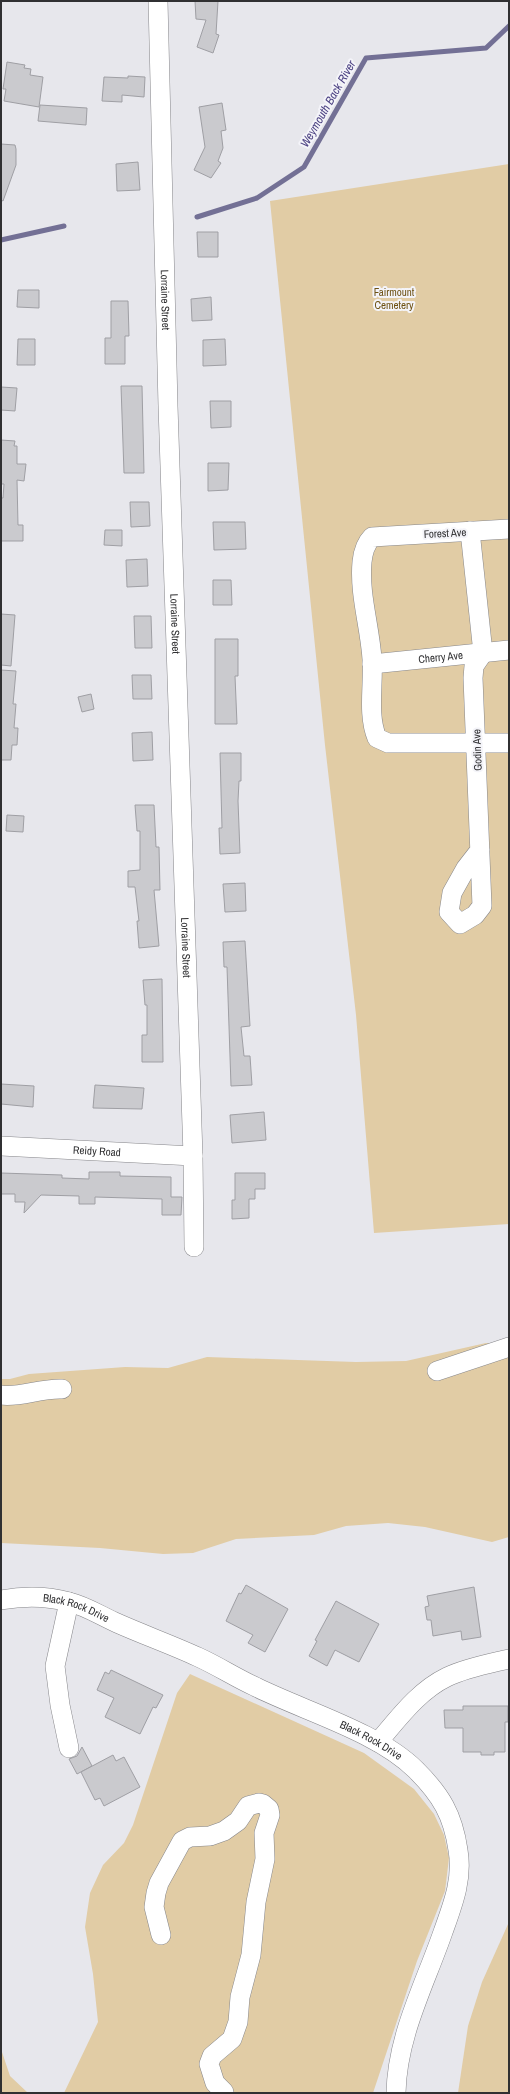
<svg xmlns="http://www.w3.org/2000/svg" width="510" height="2094" viewBox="0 0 510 2094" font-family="'Archivo Narrow',sans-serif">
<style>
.green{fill:#e1cca5}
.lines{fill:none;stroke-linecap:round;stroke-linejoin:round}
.stream{stroke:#737095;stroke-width:5}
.building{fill:#cacace;stroke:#9f9fa4}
.minor-casing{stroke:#86868a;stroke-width:20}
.minor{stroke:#fff;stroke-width:19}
.labels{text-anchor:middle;stroke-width:4;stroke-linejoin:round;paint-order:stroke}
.park-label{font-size:11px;fill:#6d5113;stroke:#f4f4f9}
.street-label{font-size:11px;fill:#303032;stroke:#f4f4f9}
.water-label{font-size:12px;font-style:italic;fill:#4b4182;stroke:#f4f4f9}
</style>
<rect width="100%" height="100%" fill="#e7e7ec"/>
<g class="green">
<polygon points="509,164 509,1224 374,1233 356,1015 325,745 270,201"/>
<polygon points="486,1343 509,1345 509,1537 492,1542 425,1527 388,1523 346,1526 314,1535 236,1539 193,1553 163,1554 100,1548 1,1543 1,1379 10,1379 29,1374 125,1367 168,1368 207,1357 356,1362 406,1361"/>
<polygon points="190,1674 364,1753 414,1789 434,1814 444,1835 449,1858 445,1891 417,1961 373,2093 64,2093 98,2022 93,1974 85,1927 90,1893 103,1865 124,1843 133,1825 177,1693"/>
<polygon points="509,1922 509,2093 458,2093 468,2026 482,1982"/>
<polygon points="1,2049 10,2076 28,2093 1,2093"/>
</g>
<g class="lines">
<g class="stream">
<polyline points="197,217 257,198 304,167 366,58 486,48 509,26"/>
<polyline points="1,240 64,226"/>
</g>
</g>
<g class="building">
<polygon points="195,1 218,1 216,34 219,35 213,53 197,47 206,20 196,19"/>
<polygon points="7,62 25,65 24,68 31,69 30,75 43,77 39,107 4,101 6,89 3,89"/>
<polygon points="128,76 145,77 144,97 122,95 122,102 102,101 104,77 128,78"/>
<polygon points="222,103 226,130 221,131 223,148 218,161 221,163 211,178 194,170 205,147 199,107"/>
<polygon points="40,105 87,108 86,125 38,121"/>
<polygon points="1,144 15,145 16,149 16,165 3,201 1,200"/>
<polygon points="138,162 140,190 117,191 116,164"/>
<polygon points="197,232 218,232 218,257 198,257"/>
<polygon points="18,290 39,290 39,308 17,307"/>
<polygon points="211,297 212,320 192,321 191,299"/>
<polygon points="111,301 128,301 129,336 125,336 125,364 105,364 105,338 111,338"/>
<polygon points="18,339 35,339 35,365 17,365"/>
<polygon points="225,339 226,365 203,366 203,340"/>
<polygon points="121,386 142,386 144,473 124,473"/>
<polygon points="1,387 17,388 15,411 1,410"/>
<polygon points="210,401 231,401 231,427 211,428"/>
<polygon points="1,440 15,441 14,446 17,446 17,464 26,464 24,481 17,480 18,525 23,525 23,541 1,541 1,498 3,498 4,484 1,484"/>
<polygon points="208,463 229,463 228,490 208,491"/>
<polygon points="130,502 149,502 150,526 131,527"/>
<polygon points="213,522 245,522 246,549 214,550"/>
<polygon points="105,530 122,530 122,546 104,545"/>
<polygon points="147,559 148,586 127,587 126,560"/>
<polygon points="213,580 231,580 232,605 213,605"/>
<polygon points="1,614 15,615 11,666 1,665"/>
<polygon points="134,616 151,616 152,648 135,648"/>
<polygon points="215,639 238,639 238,676 235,676 237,724 215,724"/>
<polygon points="1,670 16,671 13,704 16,704 14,728 18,728 17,745 12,745 11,760 1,760"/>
<polygon points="132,675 151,675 152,699 133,699"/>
<polygon points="91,694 94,709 82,712 78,697"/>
<polygon points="152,732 153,760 133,761 132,733"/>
<polygon points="220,753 241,753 241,781 239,781 238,801 240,853 220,854 219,828 222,828"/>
<polygon points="135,805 154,805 156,847 159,847 160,890 154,890 159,946 139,948 137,921 139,921 135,887 128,887 128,871 140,870 140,831 137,831"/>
<polygon points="7,815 24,816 23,832 6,831"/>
<polygon points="245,883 246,911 225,912 223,884"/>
<polygon points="245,941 250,1026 241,1027 244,1056 250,1056 252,1085 231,1086 227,967 224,967 223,942"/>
<polygon points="162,979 163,1062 142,1062 142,1035 147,1035 147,1005 145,1005 143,980"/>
<polygon points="1,1084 34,1086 33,1107 1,1104"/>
<polygon points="95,1085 144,1088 142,1109 93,1108"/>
<polygon points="264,1112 266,1140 232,1143 230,1115"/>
<polygon points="89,1172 120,1172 120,1176 171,1177 171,1197 182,1197 181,1215 162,1215 162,1199 95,1197 95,1204 79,1204 79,1196 41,1195 24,1213 25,1202 15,1202 15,1194 1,1194 1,1173 62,1175 62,1178 89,1179"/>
<polygon points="235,1173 265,1173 265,1189 255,1189 255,1199 249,1199 249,1218 232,1219 232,1200 235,1200"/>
<polygon points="246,1585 288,1609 265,1652 248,1643 253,1635 226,1621 239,1593 241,1594"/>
<polygon points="474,1587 481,1637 462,1640 461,1631 433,1636 431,1620 427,1620 425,1607 429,1606 427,1596"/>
<polygon points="336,1601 379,1624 359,1662 335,1650 327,1666 309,1656 317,1641 315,1640"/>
<polygon points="111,1670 163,1695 156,1708 153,1707 140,1734 105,1717 114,1698 97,1690 105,1672 109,1674"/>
<polygon points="463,1706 508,1706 508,1722 505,1722 505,1752 494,1752 494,1755 481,1755 481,1752 463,1752 463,1728 445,1728 444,1710 463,1710"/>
<polygon points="82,1747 92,1766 77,1774 69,1759 77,1756"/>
<polygon points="113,1755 116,1761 124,1757 140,1787 104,1806 100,1798 95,1800 81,1772"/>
</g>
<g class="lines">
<defs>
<g id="minor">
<path id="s1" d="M158,1L168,406L193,1156L194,1247"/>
<path d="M509,529L372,537C365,544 363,552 362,562C359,594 370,627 372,659C374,684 367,714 377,738L388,743H509"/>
<polyline points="470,531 483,653"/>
<path id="s2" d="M372,664L509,650"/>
<polyline points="480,850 466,868 452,893 449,912 460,924 475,915 482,906 473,678 474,666 483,653"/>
<path id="s3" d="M1,1146L193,1156"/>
<polyline points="437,1371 509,1347"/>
<path d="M1,1395C19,1398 41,1388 62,1389"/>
<path id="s4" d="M1,1600C23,1596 47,1596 69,1602C86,1606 101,1616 117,1623C144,1635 172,1645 198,1657C218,1666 236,1678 256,1687C304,1711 378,1732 416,1770C441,1795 453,1815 458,1850C463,1879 453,1904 443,1932C425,1984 397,2036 396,2093"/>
<path d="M378,1742C398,1719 418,1691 447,1677C466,1668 488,1664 509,1659"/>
<polyline points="69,1748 60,1705 55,1666 69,1602"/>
<polyline points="161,1935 154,1907 156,1893 159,1883 182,1841 190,1837 210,1836 224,1831 238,1821 248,1806 259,1803 263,1804 269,1809 270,1815 264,1833 265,1859 256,1902 251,1955 240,1997 238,2022 232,2039 212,2056 209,2064 215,2083 224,2092"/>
</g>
</defs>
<use href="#minor" class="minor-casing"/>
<use href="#minor" class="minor"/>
</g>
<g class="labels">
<g class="park-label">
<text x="394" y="296">Fairmount<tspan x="394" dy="13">Cemetery</tspan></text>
</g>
<g class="street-label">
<text dy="4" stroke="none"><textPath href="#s1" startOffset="299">Lorraine Street</textPath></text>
<text transform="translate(445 533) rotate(-3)" y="4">Forest Ave</text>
<text dy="4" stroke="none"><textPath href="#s1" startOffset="623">Lorraine Street</textPath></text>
<text dy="4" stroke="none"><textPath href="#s2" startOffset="69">Cherry Ave</textPath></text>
<text transform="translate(477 750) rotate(-92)" y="4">Godin Ave</text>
<text dy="4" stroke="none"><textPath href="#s1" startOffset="947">Lorraine Street</textPath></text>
<text dy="4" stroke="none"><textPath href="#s3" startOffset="96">Reidy Road</textPath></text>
<text dy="4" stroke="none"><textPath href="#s4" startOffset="77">Black Rock Drive</textPath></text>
<text dy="4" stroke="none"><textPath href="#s4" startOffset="401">Black Rock Drive</textPath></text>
</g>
<g class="water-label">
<text transform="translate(328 104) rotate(-60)" y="4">Weymouth Back River</text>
</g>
</g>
<rect width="510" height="2094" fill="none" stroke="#303032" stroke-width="4"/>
</svg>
